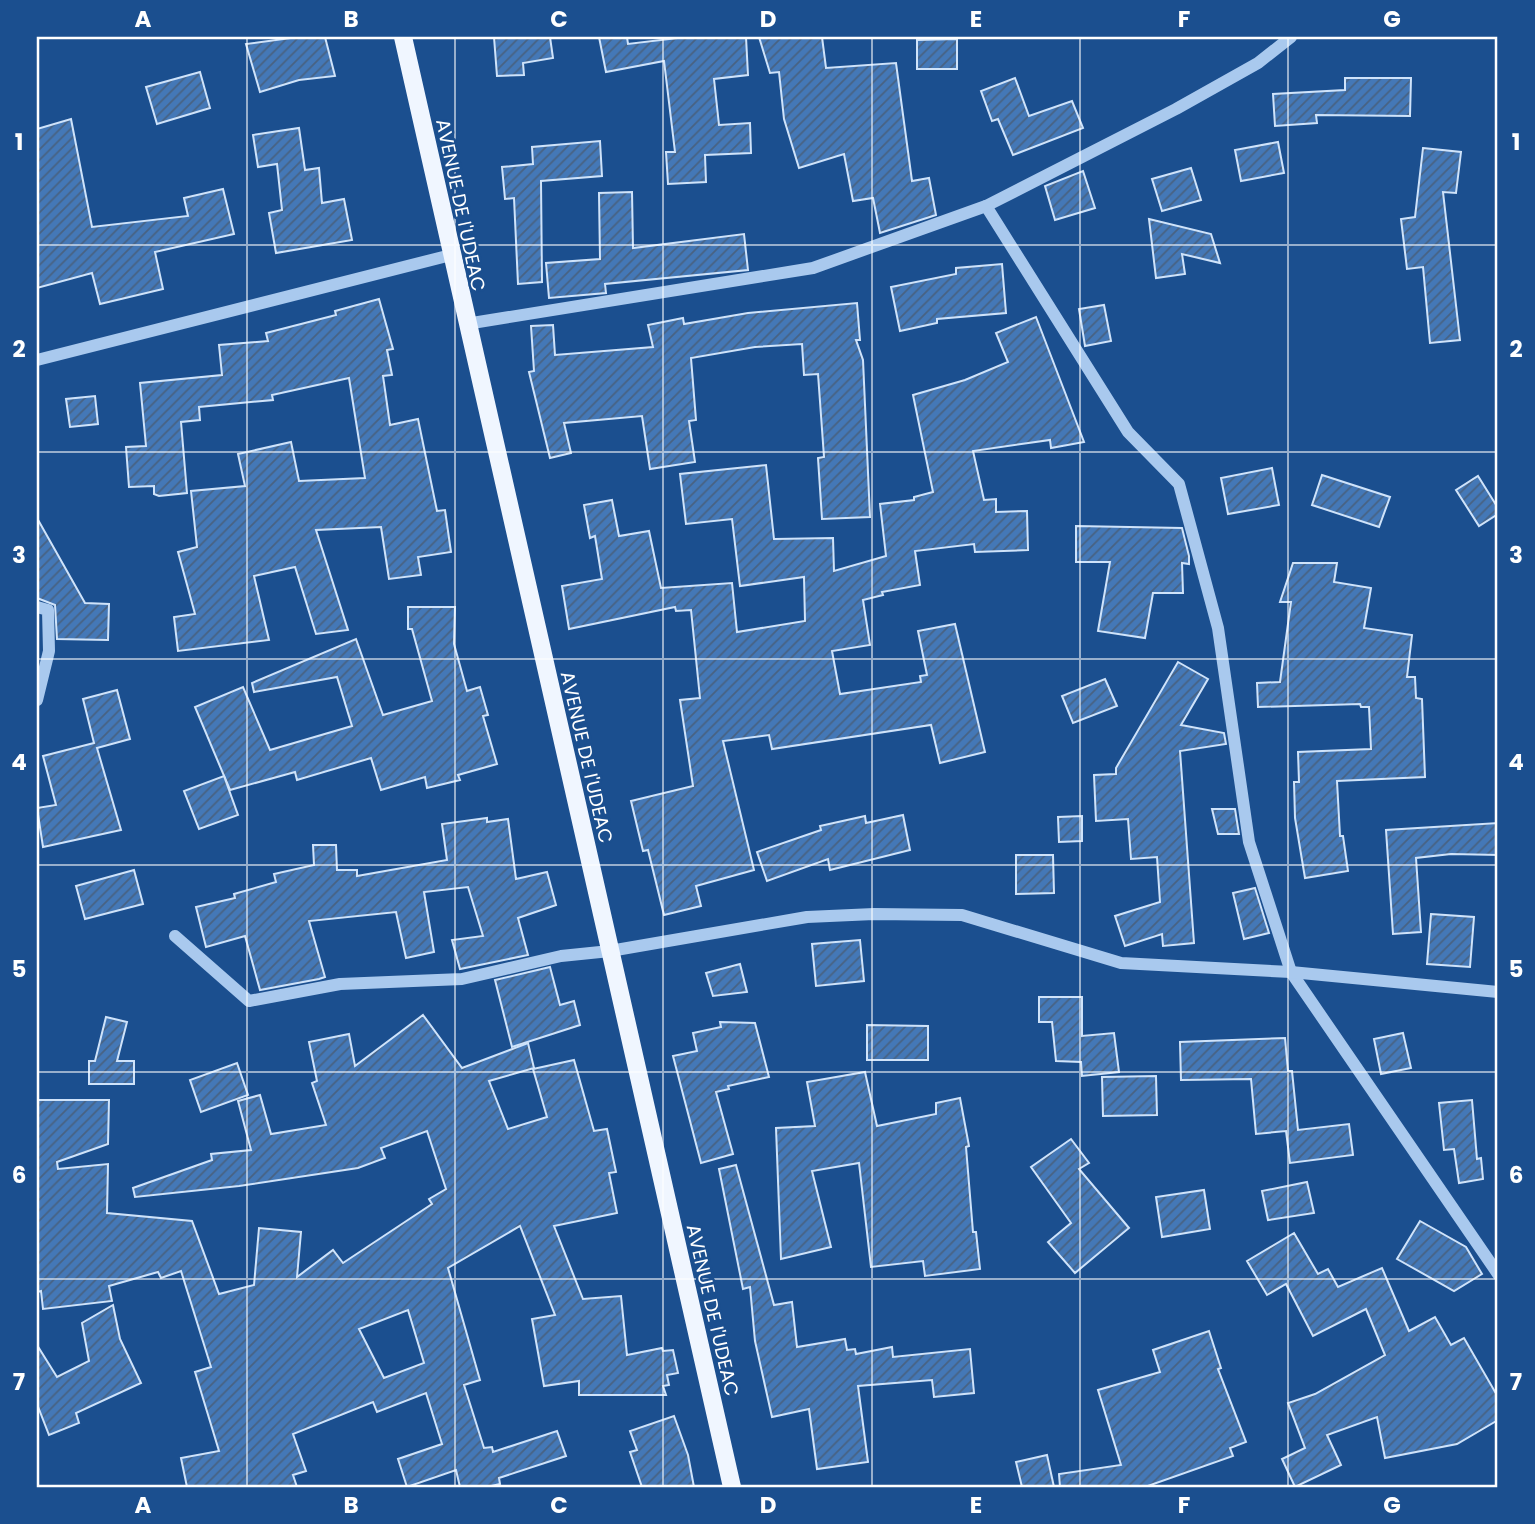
<svg xmlns="http://www.w3.org/2000/svg" width="1535" height="1524" viewBox="0 0 1535 1524" font-family="Poppins,sans-serif">
<style>
.building{fill:url(#building-hatch);stroke:#cfe3fa;stroke-width:2;fill-rule:evenodd}
.lines{fill:none;stroke-linecap:round;stroke-linejoin:round}
.minor{stroke:#a9c9ee;stroke-width:12}
.major{stroke:#f0f6ff;stroke-width:18}
.grid{fill:none;stroke:#fff;stroke-width:2;stroke-opacity:0.55}
.labels{text-anchor:middle;stroke-width:5;stroke-linejoin:round;paint-order:stroke}
.street-label{font-size:19px;fill:#fff;stroke:#1b4f8f}
.neatline{fill:none;stroke:#fff;stroke-width:2.5}
.grid-label{font-size:23px;text-anchor:middle;font-weight:bold;fill:#fff}
</style>
<defs>
<pattern id="building-hatch" width="6" height="6" patternUnits="userSpaceOnUse" patternTransform="scale(1.75)"><rect width="6" height="6" fill="#4478b7"/><path d="M-1 1l2-2M0 6l6-6M5 7l2-2" fill="none" stroke="#486282"/></pattern>
</defs>
<rect width="100%" height="100%" fill="#1b4f8f"/>
<g class="building">
<polygon points="298,37 325,37 335,76 299,80 260,92 246,44"/>
<polygon points="494,37 550,37 553,58 523,63 524,75 497,76"/>
<polygon points="599,37 627,37 628,44 686,37 746,37 748,75 714,79 719,125 750,123 751,153 705,155 706,182 668,184 666,152 675,152 664,61 606,72"/>
<polygon points="759,37 822,37 826,68 896,63 912,181 929,178 936,215 880,233 873,198 853,201 844,154 799,168 784,119 779,72 770,73"/>
<polygon points="957,39 957,69 917,69 917,40"/>
<polygon points="200,72 210,108 157,124 146,87"/>
<polygon points="1015,78 1029,116 1072,101 1083,128 1013,155 998,119 992,121 981,91"/>
<polygon points="1345,78 1411,78 1410,116 1316,115 1317,123 1275,126 1273,94 1345,90"/>
<polygon points="71,119 92,227 188,216 184,198 223,189 234,234 155,252 163,289 100,304 92,273 37,288 37,129"/>
<polygon points="299,128 305,170 319,168 322,203 344,199 352,240 276,253 269,213 282,210 277,164 258,167 253,135"/>
<polygon points="600,141 602,176 541,181 542,282 518,284 514,198 505,199 502,167 533,164 532,147"/>
<polygon points="1278,142 1284,173 1241,181 1235,150"/>
<polygon points="1423,148 1461,152 1456,193 1443,192 1460,340 1430,343 1423,267 1407,269 1401,219 1415,217"/>
<polygon points="1191,168 1201,200 1162,211 1152,179"/>
<polygon points="1083,171 1095,208 1055,220 1045,186"/>
<polygon points="632,192 633,248 744,234 748,270 605,284 606,293 549,298 546,263 600,259 599,193"/>
<polygon points="1149,219 1211,234 1220,263 1182,254 1185,274 1156,278"/>
<polygon points="1002,264 1006,313 937,319 937,323 900,331 891,287 956,274 956,268"/>
<polygon points="379,299 393,349 387,350 392,375 383,376 390,425 418,419 437,511 445,510 451,552 418,557 421,575 389,579 381,527 316,530 348,630 316,634 295,567 254,576 269,640 178,651 174,617 195,614 178,552 197,547 191,491 245,486 238,454 291,442 299,481 365,478 349,378 272,395 273,400 199,407 200,420 181,422 187,493 159,496 154,494 154,486 129,487 126,447 146,446 140,383 222,375 219,345 268,341 266,333 336,315 335,311"/>
<polygon points="857,303 860,340 856,340 863,360 870,517 822,519 818,458 824,457 818,374 804,375 802,344 755,347 691,358 696,420 689,421 695,462 650,469 642,416 564,423 571,453 550,458 529,372 534,371 531,326 553,325 555,355 653,347 648,325 683,318 684,324 748,313"/>
<polygon points="1104,305 1111,341 1085,346 1079,309"/>
<polygon points="1036,317 1084,442 1051,448 1050,440 973,451 984,500 996,499 996,512 1027,511 1028,550 975,552 974,544 915,551 920,585 882,592 883,595 863,600 870,645 832,651 840,694 921,682 920,676 927,675 918,631 955,624 985,752 940,763 931,725 772,749 769,735 723,741 754,870 696,886 701,906 664,915 648,850 643,851 631,801 693,786 680,700 700,698 691,610 676,611 675,607 569,629 562,586 602,579 595,536 590,538 584,505 612,500 619,536 649,531 661,588 732,583 737,632 805,621 804,577 740,586 732,519 686,524 680,474 766,465 774,539 833,538 834,571 886,556 880,504 914,500 914,497 933,492 913,395 965,380 1008,362 996,333"/>
<polygon points="95,396 98,424 70,427 66,399"/>
<polygon points="1272,468 1279,505 1228,514 1221,478"/>
<polygon points="1322,475 1390,497 1379,527 1312,505"/>
<polygon points="1478,476 1498,508 1498,514 1479,526 1456,490"/>
<polygon points="37,518 85,603 109,604 108,640 57,639 55,605 37,598"/>
<polygon points="1076,526 1182,528 1189,556 1189,564 1182,563 1183,593 1153,593 1145,638 1098,631 1110,562 1076,562"/>
<polygon points="1293,563 1337,563 1334,582 1371,588 1364,628 1412,635 1407,677 1415,677 1416,698 1422,699 1425,777 1337,781 1340,836 1343,836 1348,871 1305,878 1295,818 1294,782 1299,782 1298,752 1371,749 1369,707 1361,707 1360,704 1258,707 1257,683 1280,682 1291,602 1280,602"/>
<polygon points="408,607 455,607 454,644 467,691 480,687 488,715 483,716 497,764 458,775 460,780 427,788 425,777 381,790 371,758 297,780 295,772 230,790 195,707 243,687 270,750 352,726 337,677 254,692 252,683 356,639 383,715 432,701 412,629 408,629"/>
<polygon points="1178,662 1208,679 1181,725 1224,733 1226,744 1180,751 1194,943 1163,946 1162,934 1125,946 1115,916 1160,902 1157,857 1131,859 1128,819 1096,821 1094,775 1116,774 1116,768"/>
<polygon points="1105,679 1117,706 1073,723 1062,696"/>
<polygon points="117,690 130,739 97,748 121,830 43,847 37,808 56,805 43,756 94,743 83,699"/>
<polygon points="224,776 238,815 199,829 184,791"/>
<polygon points="1212,809 1235,809 1239,834 1218,834"/>
<polygon points="903,815 910,850 830,870 828,859 767,881 757,852 821,830 820,826 865,816 866,823"/>
<polygon points="1082,816 1082,841 1059,842 1058,817"/>
<polygon points="487,818 487,822 508,819 516,879 547,872 556,905 518,918 528,955 460,969 452,940 483,936 468,887 424,892 434,952 406,958 396,912 309,921 325,977 319,979 260,990 245,936 206,947 196,907 235,898 234,894 276,882 274,874 314,865 313,845 336,845 337,870 357,870 357,876 447,860 442,824"/>
<polygon points="1498,823 1498,855 1451,854 1416,858 1421,932 1393,934 1386,830"/>
<polygon points="1016,855 1053,855 1054,893 1016,894"/>
<polygon points="134,870 143,904 85,919 76,886"/>
<polygon points="1255,888 1269,933 1244,939 1233,893"/>
<polygon points="1431,914 1474,917 1470,967 1427,964"/>
<polygon points="860,940 864,981 816,986 812,944"/>
<polygon points="740,964 747,992 713,996 706,973"/>
<polygon points="550,967 560,1005 574,1001 580,1025 512,1047 495,980"/>
<polygon points="1039,997 1082,997 1082,1036 1114,1033 1119,1072 1082,1076 1081,1062 1056,1061 1052,1022 1039,1022"/>
<path d="M423,1015L462,1068L528,1043L534,1068L489,1081L508,1129L547,1117L533,1069L574,1060L594,1131L607,1129L616,1172L609,1173L617,1213L554,1226L583,1299L621,1296L627,1355L662,1348L663,1351L673,1350L678,1373L667,1375L669,1385L663,1386L666,1395H579V1381L544,1386L532,1319L555,1315L520,1226L448,1268L480,1380L464,1385L484,1448L492,1447L493,1452L557,1431L566,1456L499,1478L500,1484L487,1487H460L456,1470L407,1487L398,1459L442,1444L426,1393L377,1412L373,1402L293,1434L306,1471L293,1475L297,1487H187L181,1458L219,1451L195,1372L211,1367L181,1271L161,1278L158,1272L109,1286L112,1301L43,1309L41,1291L37,1292V1100H109L108,1144L57,1162L58,1169L108,1164L107,1213L192,1221L219,1294L254,1285L259,1228L301,1232L297,1277L333,1250L343,1263L432,1204L429,1199L446,1189L427,1131L381,1148L385,1158L358,1168L239,1186L135,1197L133,1188L212,1160L211,1154L251,1150L238,1101L260,1095L271,1134L326,1125L312,1083L317,1081L309,1042L349,1034L355,1066ZM408,1310L424,1363L384,1378L359,1329Z"/>
<polygon points="106,1017 127,1022 117,1061 134,1061 134,1084 89,1084 89,1061 95,1061"/>
<polygon points="720,1022 755,1023 769,1077 728,1086 729,1089 716,1092 733,1154 701,1163 673,1056 697,1051 693,1033 721,1027"/>
<polygon points="867,1025 928,1026 928,1060 867,1060"/>
<polygon points="1403,1033 1411,1068 1381,1074 1374,1039"/>
<polygon points="1285,1038 1288,1071 1292,1071 1298,1130 1349,1124 1353,1155 1290,1163 1286,1131 1256,1134 1251,1079 1181,1080 1180,1042"/>
<polygon points="237,1063 248,1095 201,1112 190,1080"/>
<polygon points="865,1072 877,1126 936,1114 936,1103 960,1098 969,1146 966,1147 973,1232 976,1232 980,1269 925,1276 923,1261 871,1267 859,1163 812,1171 831,1247 781,1259 776,1128 815,1126 807,1082"/>
<polygon points="1156,1076 1157,1115 1103,1116 1102,1077"/>
<polygon points="1472,1100 1477,1159 1481,1158 1483,1179 1459,1183 1454,1149 1444,1150 1439,1103"/>
<polygon points="1071,1139 1089,1163 1079,1169 1129,1228 1075,1273 1048,1242 1071,1223 1031,1167"/>
<polygon points="736,1165 774,1305 792,1302 797,1347 845,1339 847,1350 855,1349 856,1354 892,1347 893,1357 970,1349 974,1393 934,1397 932,1380 858,1386 868,1462 817,1469 809,1409 772,1417 755,1341 750,1287 743,1289 719,1169"/>
<polygon points="1307,1182 1314,1213 1268,1220 1262,1191"/>
<polygon points="1204,1190 1210,1229 1162,1237 1156,1197"/>
<polygon points="1420,1221 1466,1247 1482,1274 1454,1291 1397,1259"/>
<polygon points="1294,1233 1318,1274 1328,1269 1338,1287 1382,1268 1409,1331 1435,1317 1451,1345 1464,1338 1498,1397 1498,1420 1457,1444 1385,1458 1377,1417 1327,1435 1341,1465 1295,1487 1282,1459 1305,1448 1288,1403 1315,1394 1385,1355 1366,1309 1313,1336 1286,1284 1267,1295 1247,1261"/>
<polygon points="113,1305 120,1339 141,1383 76,1413 79,1423 49,1435 37,1404 37,1345 57,1377 89,1361 82,1323"/>
<polygon points="1209,1331 1221,1368 1218,1369 1246,1442 1230,1448 1233,1456 1145,1487 1060,1487 1059,1474 1121,1465 1098,1390 1160,1372 1153,1350"/>
<polygon points="674,1416 688,1455 694,1487 642,1487 630,1452 637,1450 630,1431"/>
<polygon points="1047,1455 1054,1487 1022,1487 1016,1462"/>
</g>
<g class="lines">
<g class="minor">
<polyline points="986,206 1128,432 1179,484 1218,628 1249,842 1291,972 1498,1274"/>
<polyline points="466,324 813,268 986,206 1176,109 1258,63 1291,37"/>
<polyline points="37,360 451,255"/>
<polyline points="37,607 48,610 49,651 37,700"/>
<polyline points="175,936 249,1001 340,984 462,979 561,956 610,951 807,917 874,914 962,915 1121,963 1291,972 1498,992"/>
</g>
<polyline class="major" points="403,37 732,1487"/>
</g>
<path class="grid" d="M247,37V1487M455,37V1487M663,37V1487M872,37V1487M1080,37V1487M1288,37V1487M37,245H1498M37,452H1498M37,659H1498M37,865H1498M37,1072H1498M37,1279H1498"/>
<g class="labels">
<g class="street-label">
<text transform="translate(461 205) rotate(78)" y="7">AVENUE DE I'UDEAC</text>
<text transform="translate(587 757) rotate(77)" y="7">AVENUE DE I'UDEAC</text>
<text transform="translate(713 1310) rotate(77)" y="7">AVENUE DE I'UDEAC</text>
</g>
</g>
<rect width="1535" height="1524" fill="none" stroke="#1b4f8f" stroke-width="77"/>
<rect x="38" y="38" width="1458" height="1448" class="neatline"/>
<g class="grid-label">
<text x="143" y="27">A</text>
<text x="351" y="27">B</text>
<text x="559" y="27">C</text>
<text x="768" y="27">D</text>
<text x="976" y="27">E</text>
<text x="1184" y="27">F</text>
<text x="1392" y="27">G</text>
<text x="19" y="150">1</text>
<text x="1516" y="150">1</text>
<text x="19" y="357">2</text>
<text x="1516" y="357">2</text>
<text x="19" y="563">3</text>
<text x="1516" y="563">3</text>
<text x="19" y="770">4</text>
<text x="1516" y="770">4</text>
<text x="19" y="977">5</text>
<text x="1516" y="977">5</text>
<text x="19" y="1183">6</text>
<text x="1516" y="1183">6</text>
<text x="19" y="1390">7</text>
<text x="1516" y="1390">7</text>
<text x="143" y="1513">A</text>
<text x="351" y="1513">B</text>
<text x="559" y="1513">C</text>
<text x="768" y="1513">D</text>
<text x="976" y="1513">E</text>
<text x="1184" y="1513">F</text>
<text x="1392" y="1513">G</text>
</g>
</svg>
